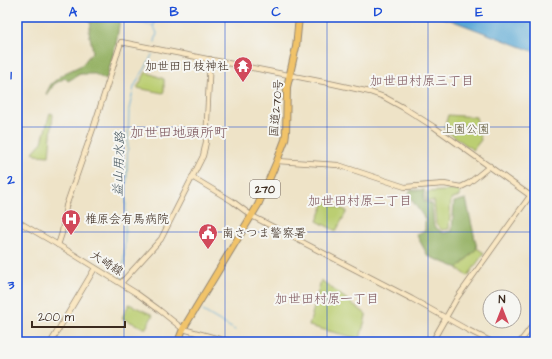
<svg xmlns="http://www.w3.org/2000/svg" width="552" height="359" viewBox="0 0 552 359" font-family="'Architects Daughter','Klee One',sans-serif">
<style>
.green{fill:#bbce72;stroke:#7b7c48}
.forest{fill:#94b164;stroke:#686e41}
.water{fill:#5aa8d4;stroke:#4a6979}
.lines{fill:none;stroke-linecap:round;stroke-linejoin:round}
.stream{stroke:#5aa8d4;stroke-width:1}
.secondary-casing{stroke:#948672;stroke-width:6}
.highway-casing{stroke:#948672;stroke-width:8}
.secondary{stroke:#f9e7c3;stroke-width:4.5}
.highway{stroke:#f1c369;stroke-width:6}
.grid{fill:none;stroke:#1d4ed8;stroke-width:1;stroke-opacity:0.55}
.labels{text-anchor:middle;stroke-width:4;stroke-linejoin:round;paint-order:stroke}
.shield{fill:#f6f6f2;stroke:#73675e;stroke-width:1}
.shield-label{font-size:11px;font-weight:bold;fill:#3b2a1e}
.poi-label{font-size:12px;fill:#3b2a1e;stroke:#f6f6f2;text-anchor:start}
.street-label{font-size:12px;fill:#3b2a1e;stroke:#f6f6f2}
.park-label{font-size:12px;fill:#5b5333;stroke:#f6f6f2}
.neighbourhood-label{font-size:13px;fill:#7c555c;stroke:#f6f6f2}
.water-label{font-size:13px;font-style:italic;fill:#46565e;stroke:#f6f6f2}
.quarter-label{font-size:14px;fill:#7c555c;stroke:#f6f6f2}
.neatline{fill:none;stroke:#1d4ed8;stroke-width:1.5}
.grid-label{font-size:13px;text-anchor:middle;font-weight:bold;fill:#1d4ed8}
</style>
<rect width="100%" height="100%" fill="#f6f6f2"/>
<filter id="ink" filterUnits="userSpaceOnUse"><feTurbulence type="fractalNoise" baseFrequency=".025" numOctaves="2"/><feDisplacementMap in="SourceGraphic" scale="8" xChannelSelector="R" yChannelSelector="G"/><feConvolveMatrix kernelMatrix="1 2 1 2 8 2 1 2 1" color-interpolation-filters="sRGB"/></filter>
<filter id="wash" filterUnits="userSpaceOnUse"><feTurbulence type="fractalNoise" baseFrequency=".012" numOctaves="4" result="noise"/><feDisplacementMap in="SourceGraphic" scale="16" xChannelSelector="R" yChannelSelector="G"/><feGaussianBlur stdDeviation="0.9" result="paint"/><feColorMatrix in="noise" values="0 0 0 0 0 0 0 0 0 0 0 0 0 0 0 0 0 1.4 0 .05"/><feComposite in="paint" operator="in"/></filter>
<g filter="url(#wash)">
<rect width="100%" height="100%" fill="#eee3c7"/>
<g class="green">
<polygon points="146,72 164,79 164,92 163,93 137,88"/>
<polygon points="50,113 53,114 49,156 36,155 33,152 42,142"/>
<polygon points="448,115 476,117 481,140 473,150 444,129"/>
<polygon points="459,190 460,196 451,199 449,229 442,230 436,224 434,201 426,201 427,192"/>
<polygon points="325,202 347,211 336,231 317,221"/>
<polygon points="477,248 484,253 468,276 458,269"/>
<polygon points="321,280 366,314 366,316 360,339 309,326"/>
<polygon points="129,304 153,315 146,328 144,328 122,318"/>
</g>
<g class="forest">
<polygon points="84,17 113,17 120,19 116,44 106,80 95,74 80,74 68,81 65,78 54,84 47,95 46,94 51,84 65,73 82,65 93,51 89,32 91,24 89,20"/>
<polygon points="410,190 424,190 424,201 432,204 434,226 443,233 452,231 454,202 466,199 477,248 458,268 428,256 416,234 425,231 425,219 409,196"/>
</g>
<polygon class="water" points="439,17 526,17 535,21 535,52 448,19"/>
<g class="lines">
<g class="stream">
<polyline points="117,17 132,21 154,26"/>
<polyline points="154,25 156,17"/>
<polyline points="154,27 157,33 155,42"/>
<polyline points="17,251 18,249"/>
<polyline points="122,278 124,261 129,109 134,87 140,76 145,69 152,55"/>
<polyline points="203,311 235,330"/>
</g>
</g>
</g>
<g filter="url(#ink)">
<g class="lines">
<defs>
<g id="secondary">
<polyline points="277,161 338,165 405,187 444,184 461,187 469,183 490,166"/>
<polyline points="192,177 232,201 252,216 412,299 466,329 492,342"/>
<polyline points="17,221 65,249 136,293 158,309 183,329 230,342"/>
<polyline points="58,245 62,233 66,206 94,126 121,42 329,83 370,92 384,97 404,108 434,127 535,199"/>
<polyline points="121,283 161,239 203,156 206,142 210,59"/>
<polyline points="51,342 95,268"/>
<polyline points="432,342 457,298 535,189"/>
<polyline points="520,342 535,322"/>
</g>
<polyline id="highway" points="178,342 183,329 258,205 277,161 285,140 286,133 287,87 296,47 299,17"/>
</defs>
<use href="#secondary" class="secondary-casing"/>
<use href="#highway" class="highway-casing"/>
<use href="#secondary" class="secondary"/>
<use href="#highway" class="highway"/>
</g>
</g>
<path class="grid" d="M124,17V342M225,17V342M327,17V342M428,17V342M17,127H535M17,232H535"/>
<defs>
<symbol id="temple-pin" viewBox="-11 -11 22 30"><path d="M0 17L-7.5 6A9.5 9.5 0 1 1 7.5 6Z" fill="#d1495b" stroke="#f6f6f2"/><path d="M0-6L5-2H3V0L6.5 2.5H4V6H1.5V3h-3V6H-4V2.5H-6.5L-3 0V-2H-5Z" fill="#fff"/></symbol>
<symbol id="hospital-pin" viewBox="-11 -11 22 30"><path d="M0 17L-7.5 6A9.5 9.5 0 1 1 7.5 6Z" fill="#d1495b" stroke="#f6f6f2"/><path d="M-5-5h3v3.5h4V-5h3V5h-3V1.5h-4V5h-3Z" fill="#fff"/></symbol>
<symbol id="civic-pin" viewBox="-11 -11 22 30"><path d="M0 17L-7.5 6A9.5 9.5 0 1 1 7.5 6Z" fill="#d1495b" stroke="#f6f6f2"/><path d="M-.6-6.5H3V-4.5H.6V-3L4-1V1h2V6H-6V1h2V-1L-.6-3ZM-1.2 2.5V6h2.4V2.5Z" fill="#fff"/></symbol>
</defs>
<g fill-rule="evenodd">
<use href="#temple-pin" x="232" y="55" width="22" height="30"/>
<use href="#hospital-pin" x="60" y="208" width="22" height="30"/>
<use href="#civic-pin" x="197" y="222" width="22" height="30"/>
</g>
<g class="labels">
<rect class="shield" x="250" y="180" width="30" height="18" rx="3"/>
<g class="shield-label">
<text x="265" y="193">270</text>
</g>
<g class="poi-label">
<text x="229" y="70" text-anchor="end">加世田日枝神社</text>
<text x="85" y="223">椎原会有馬病院</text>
<text x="222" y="237">南さつま警察署</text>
</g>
<g class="street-label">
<text transform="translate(276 108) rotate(-85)" y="4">国道270号</text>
<text transform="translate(107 263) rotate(32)" y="4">大崎線</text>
</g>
<g class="park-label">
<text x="466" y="133">上園公園</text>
</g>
<g class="neighbourhood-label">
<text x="422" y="85">加世田村原三丁目</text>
<text x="360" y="205">加世田村原二丁目</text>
<text x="327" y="303">加世田村原一丁目</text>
</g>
<g class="water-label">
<text transform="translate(118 164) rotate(-88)" y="5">益山用水路</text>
</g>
<g class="quarter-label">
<text x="179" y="137">加世田地頭所町</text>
</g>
</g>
<rect width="552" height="359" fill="none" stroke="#f6f6f2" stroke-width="44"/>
<g transform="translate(502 309)"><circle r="19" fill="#f6f6f2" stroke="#aba49d"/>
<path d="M0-3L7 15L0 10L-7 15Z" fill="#d1495b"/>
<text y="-6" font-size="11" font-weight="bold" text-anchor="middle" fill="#3b2a1e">N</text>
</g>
<path d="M32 321v6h93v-6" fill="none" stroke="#3b2a1e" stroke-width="2"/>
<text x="38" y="321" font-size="12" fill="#3b2a1e" stroke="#f6f6f2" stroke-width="3" paint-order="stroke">200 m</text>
<rect x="22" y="22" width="508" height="315" class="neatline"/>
<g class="grid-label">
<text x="73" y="16">A</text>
<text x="174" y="16">B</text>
<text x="276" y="16">C</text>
<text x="378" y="16">D</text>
<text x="479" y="16">E</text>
<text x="11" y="79">1</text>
<text x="11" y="184">2</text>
<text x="11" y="289">3</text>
</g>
</svg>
